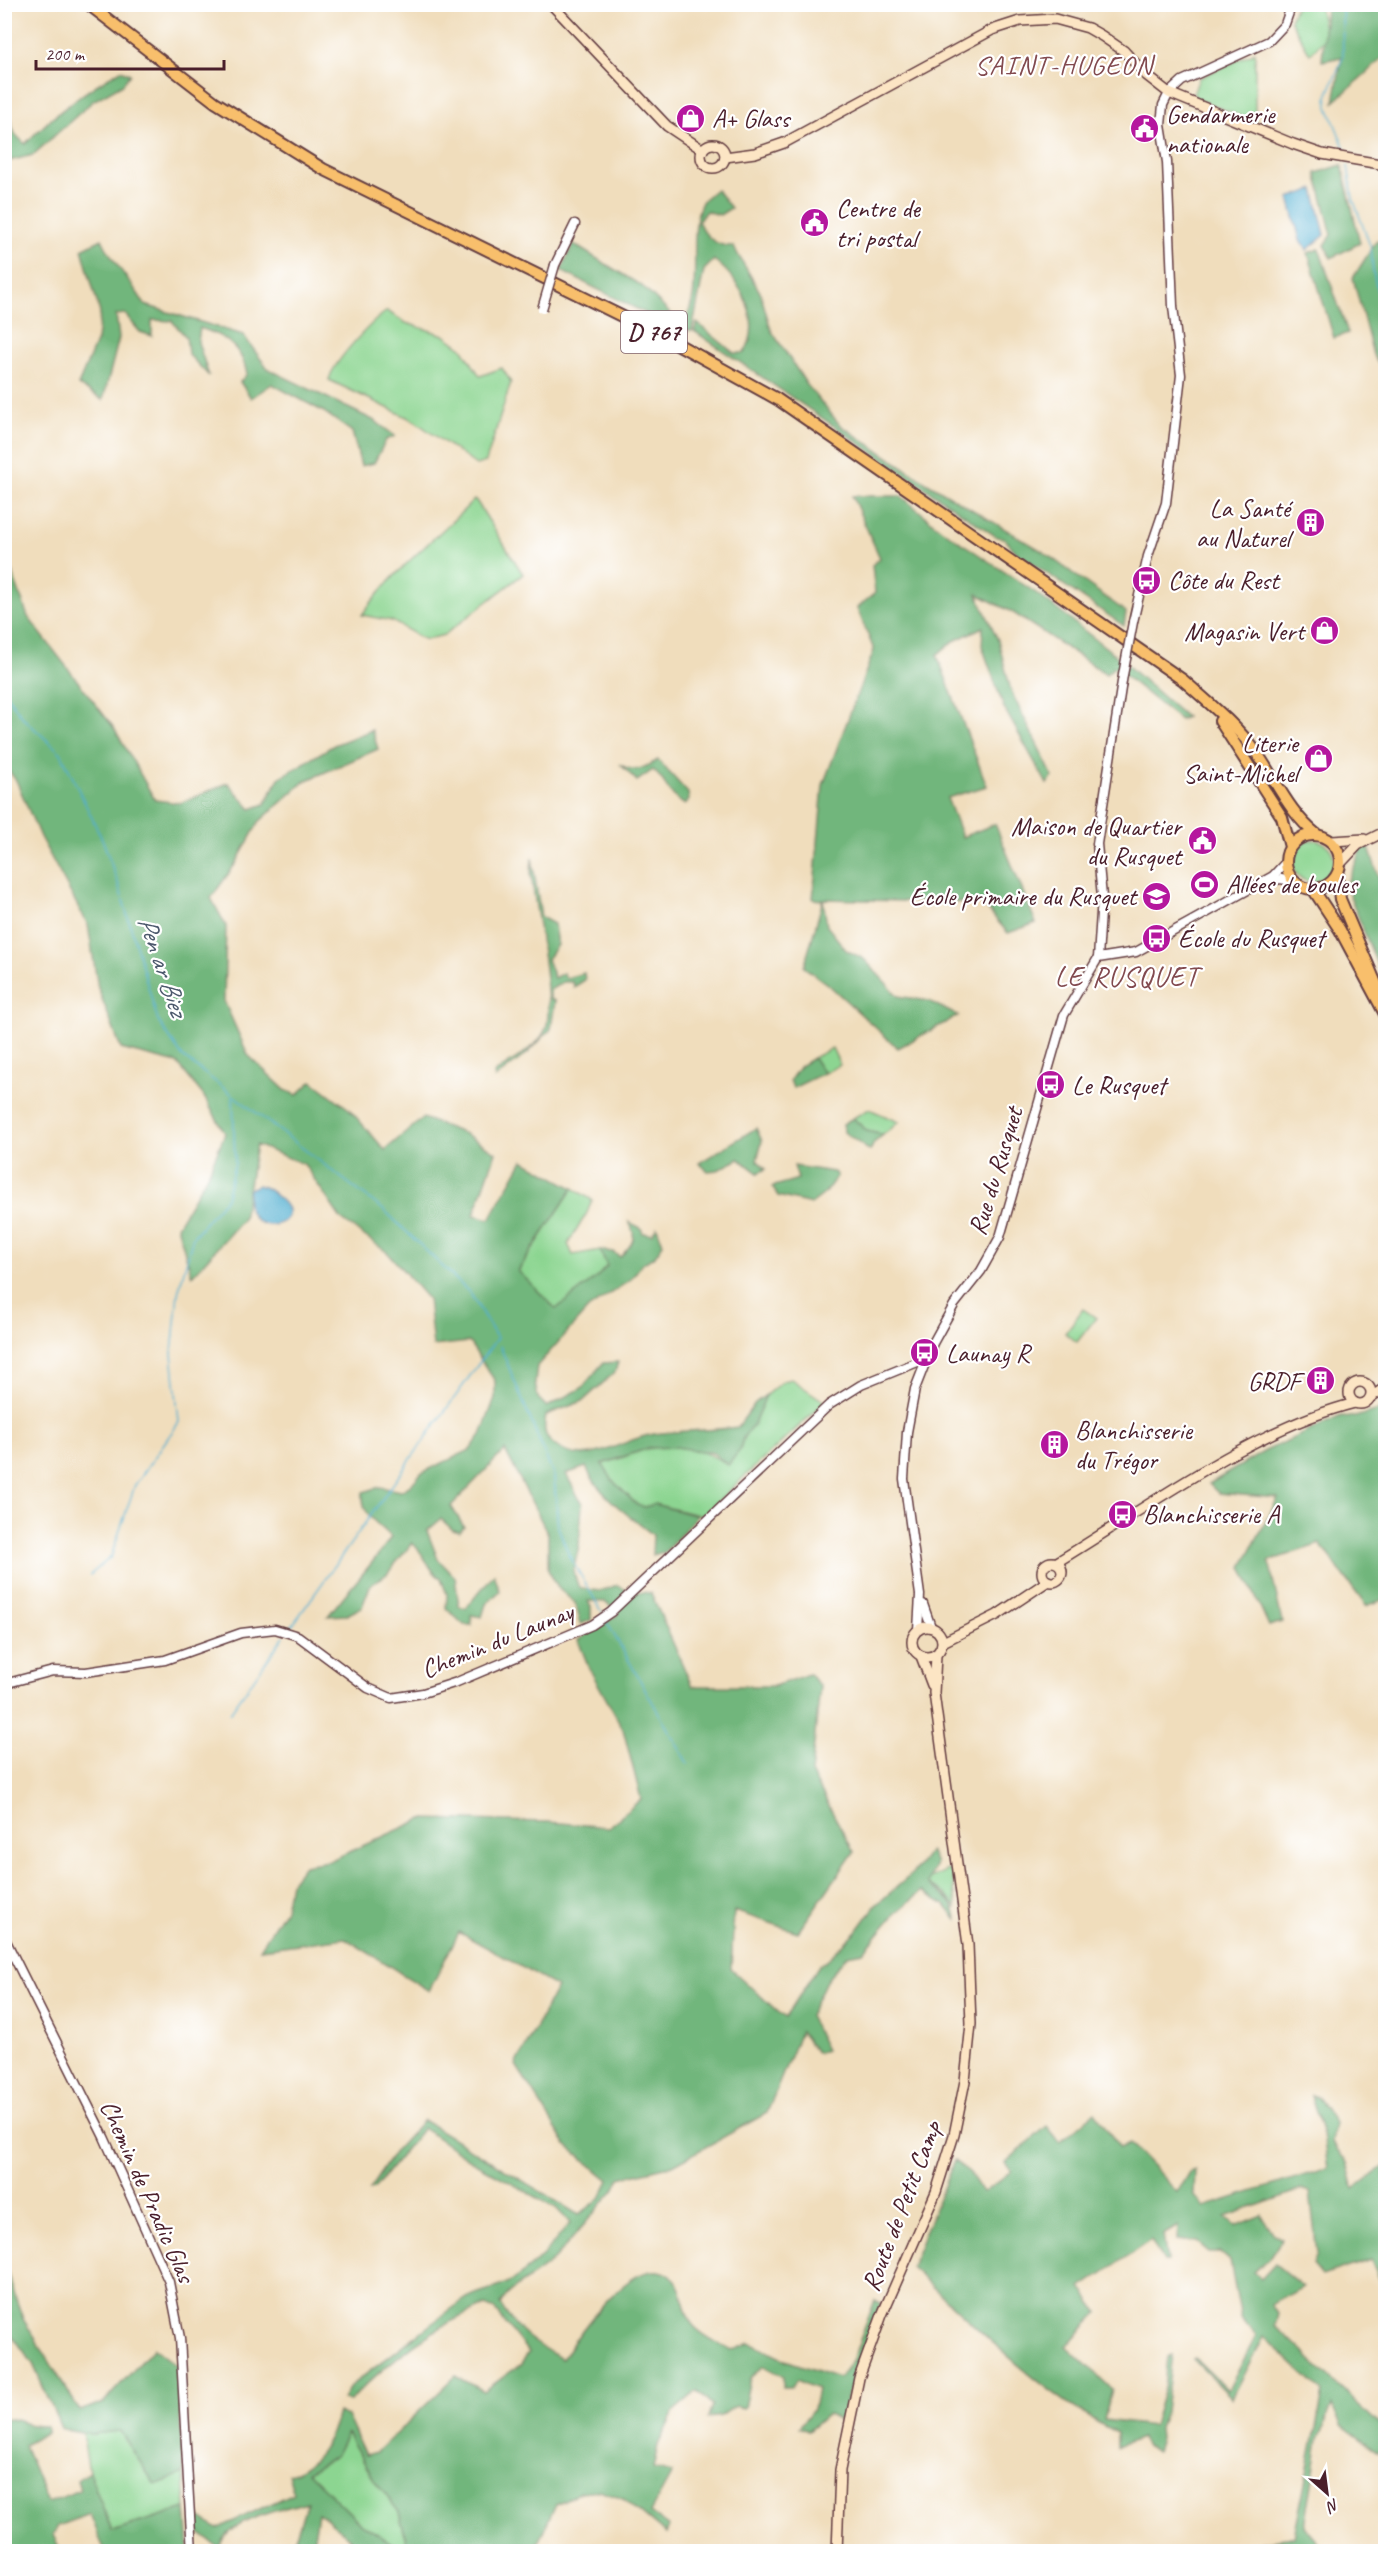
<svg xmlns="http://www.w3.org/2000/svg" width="1390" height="2556" viewBox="0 0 1390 2556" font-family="Caveat,sans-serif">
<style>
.green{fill:#8cd591;stroke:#6b7a5e;stroke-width:1.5}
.forest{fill:#71b67b;stroke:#5e6a53;stroke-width:1.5;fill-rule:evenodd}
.water{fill:#51afd0;stroke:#4e677e;stroke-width:1.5}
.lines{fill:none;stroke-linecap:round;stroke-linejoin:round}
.stream{stroke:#51afd0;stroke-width:1.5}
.tertiary-casing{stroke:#633c41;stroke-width:11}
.secondary-casing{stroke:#633c41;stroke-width:12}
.primary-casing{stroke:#633c41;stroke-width:14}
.tertiary{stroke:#fff;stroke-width:8}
.secondary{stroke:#fce5c4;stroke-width:9}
.primary{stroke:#f8bf6c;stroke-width:10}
.tertiary-bridge-casing{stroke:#633c41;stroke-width:11;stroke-linecap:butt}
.tertiary-bridge{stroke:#fff;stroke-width:8}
.labels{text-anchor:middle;stroke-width:4.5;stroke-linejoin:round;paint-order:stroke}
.shield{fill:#fff;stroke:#80626b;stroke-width:1.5}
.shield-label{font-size:24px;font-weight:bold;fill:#4a1f2b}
.poi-label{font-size:26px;fill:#4a1f2b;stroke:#fff;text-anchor:start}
.street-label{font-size:26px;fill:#4a1f2b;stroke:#fff}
.neighbourhood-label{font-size:27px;letter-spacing:1.5px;fill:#824a4f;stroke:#fff}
.water-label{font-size:27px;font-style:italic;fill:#4d596d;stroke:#fff}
.quarter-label{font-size:28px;letter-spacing:1.5px;fill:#824a4f;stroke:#fff}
</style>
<rect width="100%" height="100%" fill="#fff"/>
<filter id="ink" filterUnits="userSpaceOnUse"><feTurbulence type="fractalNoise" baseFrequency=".0167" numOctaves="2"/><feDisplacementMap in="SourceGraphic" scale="12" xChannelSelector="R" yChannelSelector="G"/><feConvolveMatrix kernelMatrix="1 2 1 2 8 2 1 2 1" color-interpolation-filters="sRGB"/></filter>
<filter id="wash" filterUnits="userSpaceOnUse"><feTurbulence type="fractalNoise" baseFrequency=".008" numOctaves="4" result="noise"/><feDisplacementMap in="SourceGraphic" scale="24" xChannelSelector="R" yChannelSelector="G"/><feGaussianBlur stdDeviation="1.35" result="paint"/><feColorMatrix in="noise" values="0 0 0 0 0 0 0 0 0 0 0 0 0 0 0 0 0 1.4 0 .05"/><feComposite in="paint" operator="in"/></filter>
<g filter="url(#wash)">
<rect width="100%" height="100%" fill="#f0ddbc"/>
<g class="green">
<polygon points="1296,5 1319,5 1326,38 1310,54 1290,20"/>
<polygon points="1255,52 1255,122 1198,99 1193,94 1199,78"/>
<path d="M387,311L406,323L444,335L462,348L480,376L502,368L511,382L486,462L476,465L413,420L329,380C333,362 371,322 387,311Z"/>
<path d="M475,499L523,574L444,635L425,640L392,621L362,615C393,570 437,538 475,499Z"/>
<circle cx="1313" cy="861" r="21"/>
<polygon points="832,1048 840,1065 824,1073 813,1058"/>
<polygon points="869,1109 899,1122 883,1135 867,1131 853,1118"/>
<polygon points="573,1188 592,1200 587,1213 568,1244 573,1255 600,1250 607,1266 597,1277 556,1309 518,1271"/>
<polygon points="1083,1309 1096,1318 1077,1342 1065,1333"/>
<path d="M791,1379L825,1402L702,1516L654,1504L645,1507L637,1505L614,1482L601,1464C617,1461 631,1453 647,1449C674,1443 706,1449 728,1465L740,1450L743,1438L754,1424L766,1395L783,1381Z"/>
<polygon points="952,1868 956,1907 945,1894 927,1884 933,1877"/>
<polygon points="120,2431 155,2484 184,2474 186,2508 112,2531 89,2472 82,2432 91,2434"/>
<polygon points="347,2432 375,2481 399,2512 407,2543 401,2550 360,2523 308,2472 335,2456"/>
</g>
<g class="forest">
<polygon points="1326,5 1385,5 1385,56 1334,102 1342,57 1322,61"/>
<path d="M121,70L130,74L123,84L93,101L33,155L5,162V106L15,134L25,144C53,115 86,90 121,70Z"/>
<polygon points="1342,165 1360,243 1331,258 1325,245 1332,235 1316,173"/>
<path d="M716,189L731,208L720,215L706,211L698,221C705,236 715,247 733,246L760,292L771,330L807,385L840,425L926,482L1042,551L1126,612L1124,626L1017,553L1004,538L997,537L694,331L697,323L734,353H744C764,322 741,281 714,260L704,270L692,331L685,330L683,322C705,295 686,233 702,202C705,198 711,193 716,189Z"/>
<path d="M102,239C113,264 132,282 145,305L243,335L268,369L375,421L395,436L386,440L374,463L361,466L352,432L324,412L272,384L251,398L240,382L247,374C242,347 225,336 200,328L198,342L209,376L188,354L186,337L172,321L152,320V336L140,332L125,314L116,315L119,338L103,400L78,385L97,340L100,313L82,249Z"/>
<polygon points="1377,240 1385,247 1385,372 1373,355 1353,278"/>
<polygon points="573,244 642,286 678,321 673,327 561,271"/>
<polygon points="1319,249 1348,333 1334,338 1308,253"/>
<polygon points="852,496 901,496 941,529 1036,593 1113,653 1186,717 1180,720 1114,667 1106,674 1012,612 977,594 998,640 1011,691 1053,777 1047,784 1004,708 982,646 983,627 952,642 937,655 987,786 947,798 962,837 995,824 1036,923 1008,933 982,903 823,899 827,926 846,950 864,959 898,996 929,1001 958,1016 898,1048 831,987 804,967 823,900 813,899 823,785 874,650 857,608 875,593 872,565 880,558"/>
<path d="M4,550L28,617L114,728L155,800L180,803L228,783L251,809L265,804L279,778L334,745L372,730L378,749L305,781L259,822L236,863L211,898L226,926L224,1001L248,1055L285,1090L297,1095L312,1081L349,1109L385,1150L423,1118L465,1134L496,1152L474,1215L490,1219L523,1160L573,1188L518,1271L556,1309L597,1277L607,1266L600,1250L613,1252L620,1257C632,1245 638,1238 629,1222L641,1228L643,1233L652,1234L657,1227L663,1244L655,1256L642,1264L630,1280L588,1309L537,1366L535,1383L538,1398L547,1407L582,1388L603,1363L618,1362L615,1372L583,1401L546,1415C543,1430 544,1438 557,1447C590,1469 622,1438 654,1434C682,1430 710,1431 738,1427L755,1403L766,1395L754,1424L743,1438L740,1450L728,1465L713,1453L676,1447L649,1448L602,1464L614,1482L637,1505L645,1507L654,1504L697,1516L665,1552L652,1555L653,1535C630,1516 598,1495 586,1467L566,1474L582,1504L579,1546L573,1571L579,1588L600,1591L617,1585L628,1591L651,1593L692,1686H774L809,1674L820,1687L811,1773L854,1852L798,1932L734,1911L731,1969L785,2018L819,1965L827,1960L857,1931L876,1905L913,1873L930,1851L936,1863L928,1884C943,1896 955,1899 957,1920L944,1904L922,1891L895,1914L863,1952L847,1955L826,1981L809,2016L826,2050L817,2053L800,2032L767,2113L673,2165L620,2178L614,2190C593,2213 574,2238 553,2260C537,2276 512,2285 500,2304C515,2330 536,2345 562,2359C578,2335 639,2243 674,2279C686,2293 682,2312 693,2325C702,2336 720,2344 732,2351L750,2343L785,2360L839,2378L852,2361L875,2300L881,2303L854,2374L841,2421L828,2414L808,2431L799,2427L813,2409L817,2389L797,2380L791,2387H783V2376L763,2366L750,2378L744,2408L735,2406L721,2416L708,2418L712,2406L697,2391L675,2410L658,2445L653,2468L672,2473L650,2513L669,2527L666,2534L625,2500L600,2490L580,2492L556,2504L534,2551H455L438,2540L417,2551H366L318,2513L313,2543L320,2551H284L293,2545L307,2502C280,2510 228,2519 220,2548L194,2529L193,2513L217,2529L294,2493L288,2474C316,2468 332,2437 338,2412L347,2416L365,2455L377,2452L456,2376L484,2391L521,2364L529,2353L495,2310L485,2306C433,2326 388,2361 350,2401L343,2400L350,2386C389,2358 425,2327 464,2300C477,2291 493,2290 507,2283C534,2269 551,2246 570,2223L556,2208L468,2159L423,2128L374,2189L369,2190L396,2150L423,2120L579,2215L600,2198L609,2180L566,2145L516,2065L557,1987L459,1932L429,1991L345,1938L260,1949L285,1909L290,1883L304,1865L329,1861L422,1819L548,1822L609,1827L641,1799L623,1729L589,1668L578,1640L619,1614L606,1602L588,1601L591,1607V1620L581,1624L575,1603L559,1589L548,1570V1534L505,1450L451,1506L464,1527L460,1532L453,1530L441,1519L427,1531L438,1559L455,1577L459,1606L466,1608L494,1574L500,1591L486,1604L482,1617L471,1615L472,1625H464L446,1608L447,1595L441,1578C429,1572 425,1553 412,1543L387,1574L370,1586L362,1607L347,1615L328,1616C348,1589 372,1566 391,1537C378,1522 361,1517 363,1492L380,1487L401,1491L411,1485L421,1473L470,1450L481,1435L495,1398V1381L469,1342L433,1346L428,1299L388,1253L341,1219L304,1164L256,1145L243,1219L192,1276L177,1226L208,1174L225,1133L203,1095L177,1063L121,1049L98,988L88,925L40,837L16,780L5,767ZM347,2433L375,2481L399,2512L407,2542L401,2549L360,2523L308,2472L335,2456Z"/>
<path d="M658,760L688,793L689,800L685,805C666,793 668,783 653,770L637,781L620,764C635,774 644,768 658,760Z"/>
<polygon points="1366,839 1385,895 1385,985 1346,886"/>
<path d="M532,858L541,917L554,924L557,945L547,959L554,978L563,973L566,978L584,973L585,980L574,987L573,982H563L550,990V999L555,1001L551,1029L528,1053L495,1078L494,1074C510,1061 539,1048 546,1028C554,1005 535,903 531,875Z"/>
<polygon points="813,1058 824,1073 793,1088 790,1080 800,1066"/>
<polygon points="853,1118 867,1131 883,1135 874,1143 870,1151 844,1132 843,1124"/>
<polygon points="756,1128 762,1141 757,1160 766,1169 758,1173 739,1159 718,1170 708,1171 699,1163"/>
<polygon points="794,1166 834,1172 837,1176 824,1194 811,1204 778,1196 772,1187 798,1179"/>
<polygon points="1379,1410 1386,1421 1385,1599 1366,1606 1320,1544 1269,1561 1282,1622 1269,1626 1242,1567 1278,1498 1218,1493 1209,1484 1265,1451 1341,1416 1355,1417"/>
<path d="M1311,2095L1318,2097L1335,2123L1332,2142L1347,2163L1354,2189L1385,2166V2291L1371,2260L1322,2276L1313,2265L1317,2253L1310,2192L1301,2190L1225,2217L1235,2226L1262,2215L1272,2233L1282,2239L1270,2258L1253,2272L1261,2279L1275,2264L1303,2287L1271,2305L1278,2314L1275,2325L1385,2430L1380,2453L1342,2425L1332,2406L1319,2439L1305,2527L1326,2551H1234L1264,2541L1294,2537L1323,2393L1264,2337L1232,2398L1193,2359L1195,2358L1228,2390L1256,2336L1241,2318L1230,2261L1220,2252H1209L1197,2242L1177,2240L1178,2226L1163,2235L1167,2262H1163L1151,2240L1081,2288L1099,2312L1066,2346L1112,2389L1104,2420L1153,2426L1164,2388L1167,2357L1172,2355L1165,2412L1159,2427L1160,2439L1156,2451L1144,2446L1141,2438L1117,2447V2433C1039,2393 975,2325 911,2267L954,2161L969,2172L983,2193L1011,2171L1005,2163L1047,2126L1060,2142L1095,2112L1120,2148L1130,2143L1177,2192L1189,2172L1195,2170L1194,2195L1204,2207L1328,2168L1323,2135Z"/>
<polygon points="4,2264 23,2319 80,2411 104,2402 154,2348 177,2366 184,2474 155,2485 120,2431 91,2434 61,2428 33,2364 5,2325"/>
<path d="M5,2418C23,2420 26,2427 47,2426V2432L24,2445L48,2503L80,2490L77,2480L89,2472L112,2531L186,2508L189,2551H105L90,2514L58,2526L53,2535L61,2551L5,2552Z"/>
</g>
<g class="water">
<polygon points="1314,189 1325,235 1307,250 1300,240 1289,198"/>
<path d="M258,1185C268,1188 273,1193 281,1200C311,1227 238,1243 249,1189Z"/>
</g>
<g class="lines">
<g class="stream">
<polyline points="1342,4 1343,57 1327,96 1328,107 1346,152"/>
<polyline points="1348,166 1353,199 1371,248 1373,271 1386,329"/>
<polyline points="4,692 24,719 61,753 103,841 118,883 158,1021 183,1057 385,1211 470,1293 497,1338 289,1630"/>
<polyline points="500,1346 554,1476 558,1527 569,1555 603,1614"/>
<polyline points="90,1575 111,1557 135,1485 179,1422 172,1353 178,1293 193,1237 226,1198 235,1163 233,1097"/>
<polyline points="605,1619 688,1764"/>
<polyline points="230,1713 284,1636"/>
</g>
</g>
</g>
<g filter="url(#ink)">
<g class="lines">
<defs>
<g id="tertiary">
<polyline points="555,265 575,224"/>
<polyline points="1133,622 1148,556 1166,503 1181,375 1173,306 1167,162 1161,125 1163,105 1169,93 1182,81 1269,41 1285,24 1292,4"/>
<polyline points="1269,881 1281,879 1295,882"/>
<polyline points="1098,958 1136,952 1273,876 1286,862"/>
<polyline points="923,1604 931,1627"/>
<polyline points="918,1630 920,1595 904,1479 907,1432 915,1389 933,1343 954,1305 981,1271 1000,1237 1064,1015 1098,958 1102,897 1097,844 1123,675"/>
<polyline points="4,1684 53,1671 86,1672 165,1660 241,1633 275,1629 298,1636 368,1688 391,1698 423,1693 457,1682 592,1625 611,1612 829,1405 861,1385 925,1359"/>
<polyline points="4,1937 104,2137 169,2282 180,2338 192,2552"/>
</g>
<g id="secondary">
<polyline points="551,4 667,126 703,150"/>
<circle cx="713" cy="156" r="12"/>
<polyline points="725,157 755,153 784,143 992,30 1020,21 1055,19 1088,28 1102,36 1124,51 1146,75 1169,93 1293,144 1322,154 1386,165"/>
<polyline points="1332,841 1364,839"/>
<polyline points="1341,863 1358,845 1386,831"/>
<circle cx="1360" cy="1393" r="11"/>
<polyline points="1371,1397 1386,1387"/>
<circle cx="1052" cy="1572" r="10"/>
<path d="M1057,1562C1148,1507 1252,1429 1355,1403"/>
<circle cx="927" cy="1642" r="15"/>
<polyline points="943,1642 997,1615 1048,1581"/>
<polyline points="921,1656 932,1685"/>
<polyline points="837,2552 840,2470 859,2378 882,2315 936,2192 954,2135 965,2081 971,2024 968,1945 934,1693 936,1655"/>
</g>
<g id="primary">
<path d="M88,4L215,102L323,169L670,340L777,399L1183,680C1209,703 1235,724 1256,752C1275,779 1290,814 1316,834"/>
<polyline points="1220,721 1282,817 1290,847"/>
<circle cx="1313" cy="862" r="27"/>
<polyline points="1337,876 1340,899 1383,1000"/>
<polyline points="1313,889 1340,930 1386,1016"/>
</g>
</defs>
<use href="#tertiary" class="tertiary-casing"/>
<use href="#secondary" class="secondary-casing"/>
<use href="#primary" class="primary-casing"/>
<use href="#tertiary" class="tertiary"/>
<use href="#secondary" class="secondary"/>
<use href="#primary" class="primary"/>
<defs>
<g id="tertiary-bridge">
<polyline points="542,309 555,265"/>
<polyline points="1123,675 1133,622"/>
</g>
</defs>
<use href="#tertiary-bridge" class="tertiary-bridge-casing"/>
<use href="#tertiary-bridge" class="tertiary-bridge"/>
</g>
</g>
<defs>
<symbol id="shop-disc" viewBox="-11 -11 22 22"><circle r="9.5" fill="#b5179e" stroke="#fff"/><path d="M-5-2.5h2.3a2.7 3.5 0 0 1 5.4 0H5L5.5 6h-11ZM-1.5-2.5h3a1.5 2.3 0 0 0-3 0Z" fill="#fff"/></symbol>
<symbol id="civic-disc" viewBox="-11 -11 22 22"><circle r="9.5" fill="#b5179e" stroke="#fff"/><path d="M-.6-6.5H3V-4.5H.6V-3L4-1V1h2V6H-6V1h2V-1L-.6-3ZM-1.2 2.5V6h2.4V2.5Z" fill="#fff"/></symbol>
<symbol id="building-disc" viewBox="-11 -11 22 22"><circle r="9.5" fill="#b5179e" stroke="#fff"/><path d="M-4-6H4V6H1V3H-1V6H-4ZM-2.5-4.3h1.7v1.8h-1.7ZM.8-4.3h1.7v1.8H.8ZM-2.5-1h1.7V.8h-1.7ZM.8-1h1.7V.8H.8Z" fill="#fff"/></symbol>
<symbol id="bus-disc" viewBox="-11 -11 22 22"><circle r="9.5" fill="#b5179e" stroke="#fff"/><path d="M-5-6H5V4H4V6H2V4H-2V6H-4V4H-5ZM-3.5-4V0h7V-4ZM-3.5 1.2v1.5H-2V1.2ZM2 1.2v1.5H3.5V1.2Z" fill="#fff"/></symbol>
<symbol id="stadium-disc" viewBox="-11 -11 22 22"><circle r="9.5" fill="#b5179e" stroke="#fff"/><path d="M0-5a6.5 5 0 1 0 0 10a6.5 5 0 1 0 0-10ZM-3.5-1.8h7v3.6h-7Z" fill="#fff"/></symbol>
<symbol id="school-disc" viewBox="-11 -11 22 22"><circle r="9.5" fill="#b5179e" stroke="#fff"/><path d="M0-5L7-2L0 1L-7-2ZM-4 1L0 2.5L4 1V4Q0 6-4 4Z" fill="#fff"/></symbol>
</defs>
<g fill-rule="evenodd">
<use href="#shop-disc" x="674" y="102" width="33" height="33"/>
<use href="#civic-disc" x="1128" y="112" width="33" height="33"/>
<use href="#civic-disc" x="798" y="206" width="33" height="33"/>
<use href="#building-disc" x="1294" y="506" width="33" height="33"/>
<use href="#bus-disc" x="1130" y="564" width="33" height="33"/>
<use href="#shop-disc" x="1308" y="614" width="33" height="33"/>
<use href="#shop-disc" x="1302" y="742" width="33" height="33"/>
<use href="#civic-disc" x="1186" y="824" width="33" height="33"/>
<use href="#stadium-disc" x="1188" y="868" width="33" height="33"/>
<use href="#school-disc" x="1140" y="880" width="33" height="33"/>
<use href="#bus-disc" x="1140" y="922" width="33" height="33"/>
<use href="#bus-disc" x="1034" y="1068" width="33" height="33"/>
<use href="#bus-disc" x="908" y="1336" width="33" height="33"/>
<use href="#building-disc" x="1304" y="1364" width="33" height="33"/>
<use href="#building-disc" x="1038" y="1428" width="33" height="33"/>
<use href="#bus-disc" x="1106" y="1498" width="33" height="33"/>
</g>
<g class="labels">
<rect class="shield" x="621" y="311" width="66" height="42" rx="4.5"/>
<g class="shield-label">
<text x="654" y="340">D 767</text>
</g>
<g class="poi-label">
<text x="1166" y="123">Gendarmerie<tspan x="1166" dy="30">nationale</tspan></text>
<text x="712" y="127">A+ Glass</text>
<text x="836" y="217">Centre de<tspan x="836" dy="30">tri postal</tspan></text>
<text x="1290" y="517" text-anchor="end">La Santé<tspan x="1290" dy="30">au Naturel</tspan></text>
<text x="1168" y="589">Côte du Rest</text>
<text x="1304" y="640" text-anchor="end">Magasin Vert</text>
<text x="1298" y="752" text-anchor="end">Literie<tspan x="1298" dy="30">Saint-Michel</tspan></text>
<text x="1181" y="835" text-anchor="end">Maison de Quartier<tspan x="1181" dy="30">du Rusquet</tspan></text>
<text x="1226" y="893">Allées de boules</text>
<text x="1136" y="905" text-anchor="end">École primaire du Rusquet</text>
<text x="1178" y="947">École du Rusquet</text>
<text x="1072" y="1094">Le Rusquet</text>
<text x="946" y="1362">Launay R</text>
<text x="1300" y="1390" text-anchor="end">GRDF</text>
<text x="1075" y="1439">Blanchisserie<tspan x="1075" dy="30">du Trégor</tspan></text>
<text x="1143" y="1523">Blanchisserie A</text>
</g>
<g class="street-label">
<text transform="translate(995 1171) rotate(-73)" y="9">Rue du Rusquet</text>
<text transform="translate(497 1640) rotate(-22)" y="9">Chemin du Launay</text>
<text transform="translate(148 2191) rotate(66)" y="9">Chemin de Pradic Glas</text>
<text transform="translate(901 2206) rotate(-69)" y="9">Route de Petit Camp</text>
</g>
<g class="neighbourhood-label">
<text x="1064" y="74">SAINT-HUGEON</text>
</g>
<g class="water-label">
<text transform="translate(163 966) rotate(71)" y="9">Pen ar Biez</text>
</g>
<g class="quarter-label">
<text x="1127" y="986">LE RUSQUET</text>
</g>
</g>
<rect width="1390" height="2556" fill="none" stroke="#fff" stroke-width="24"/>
<g transform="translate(1327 2493) rotate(152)" stroke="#ffffff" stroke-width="4.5" paint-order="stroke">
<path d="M0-4.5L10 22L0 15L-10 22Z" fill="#4a1f2b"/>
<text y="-9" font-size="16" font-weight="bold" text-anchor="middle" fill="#4a1f2b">N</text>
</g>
<path d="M36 60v9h188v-9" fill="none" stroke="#4a1f2b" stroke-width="3"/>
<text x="45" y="60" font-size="18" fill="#4a1f2b" stroke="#ffffff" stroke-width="4.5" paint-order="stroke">200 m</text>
</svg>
